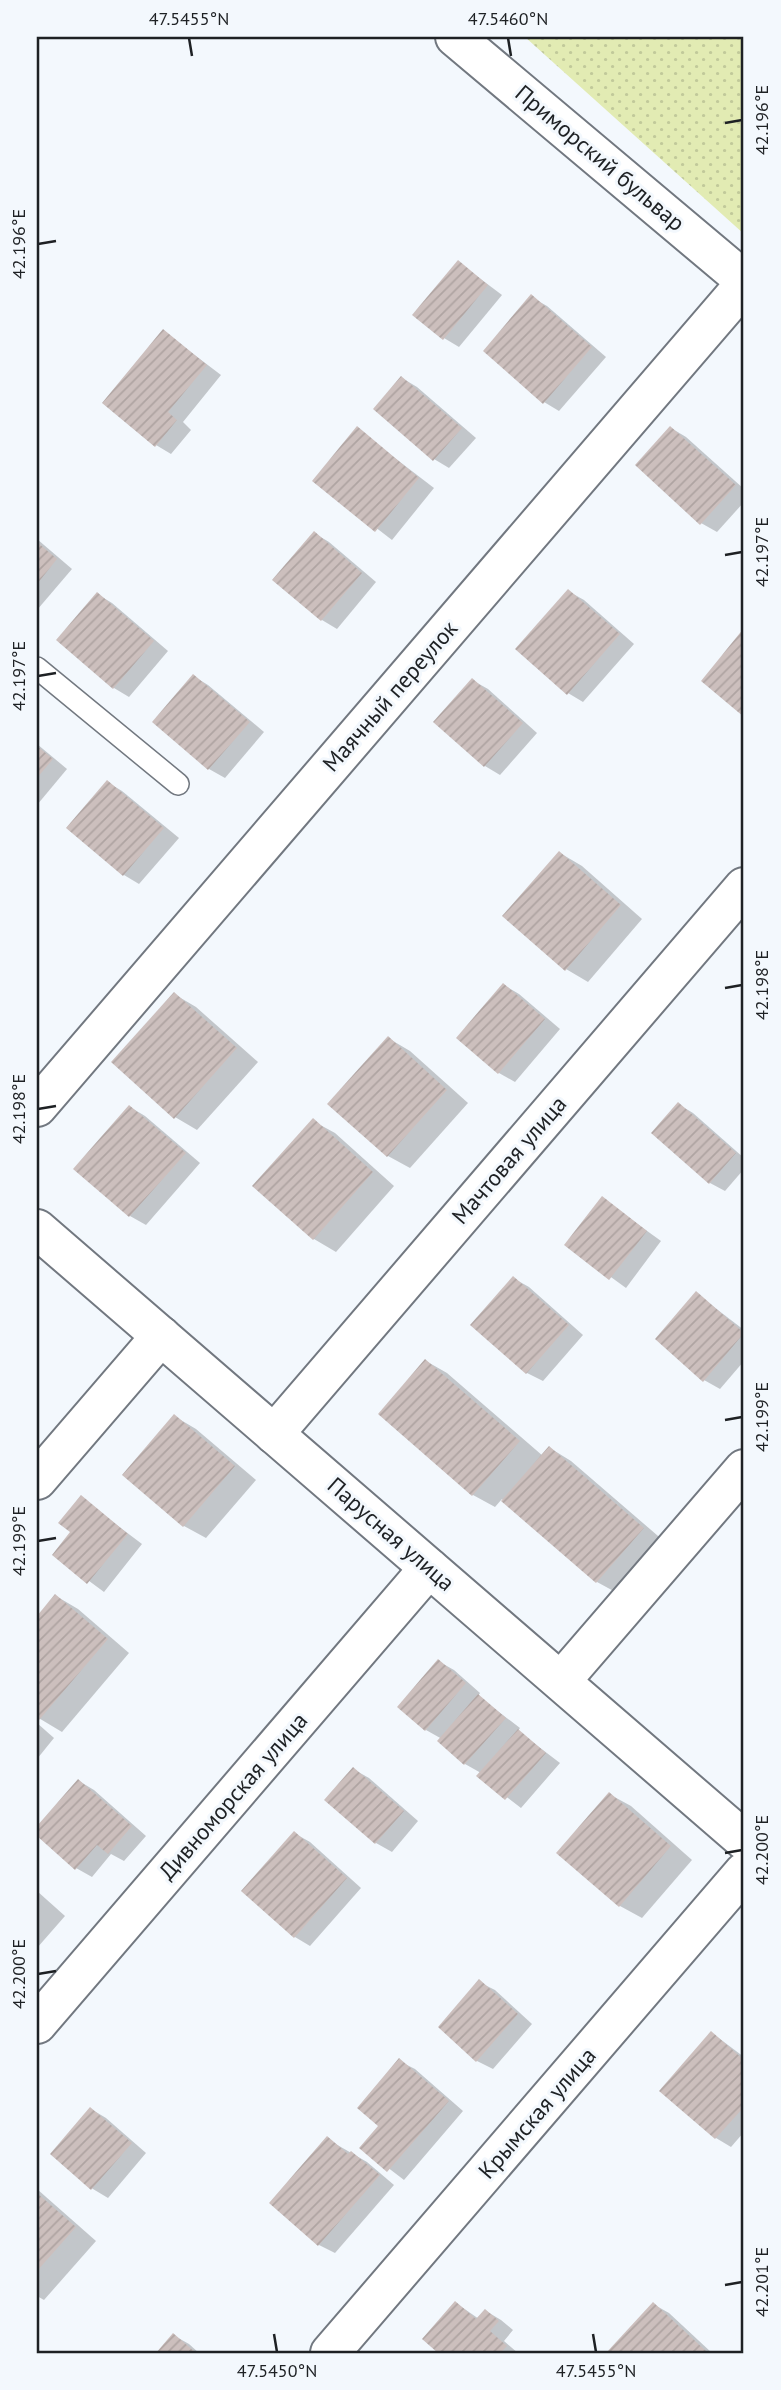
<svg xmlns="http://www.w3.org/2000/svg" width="781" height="2390" viewBox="0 0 781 2390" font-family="'PT Sans',sans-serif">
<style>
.green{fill:url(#green-dots)}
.shadow{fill:#0003}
.building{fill:url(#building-hatch)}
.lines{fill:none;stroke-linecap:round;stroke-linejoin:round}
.service-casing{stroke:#727880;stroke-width:24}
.minor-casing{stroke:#727880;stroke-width:42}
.service{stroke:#fff;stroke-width:21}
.minor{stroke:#fff;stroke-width:38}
.ticks{fill:none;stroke:#1e2124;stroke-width:2.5}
.labels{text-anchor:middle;stroke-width:6;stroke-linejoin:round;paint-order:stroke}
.street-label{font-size:23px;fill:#1e2124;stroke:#f3f8fd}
.neatline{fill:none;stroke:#1e2124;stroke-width:2.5}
.ticks-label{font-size:18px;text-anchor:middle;fill:#1e2124}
</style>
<defs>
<pattern id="green-dots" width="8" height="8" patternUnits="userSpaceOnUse" patternTransform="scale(1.75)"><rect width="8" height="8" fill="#e2ebb3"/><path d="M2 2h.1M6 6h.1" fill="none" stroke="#c1c99a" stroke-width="1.8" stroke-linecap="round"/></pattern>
<pattern id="building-hatch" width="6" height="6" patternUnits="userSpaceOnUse" patternTransform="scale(1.75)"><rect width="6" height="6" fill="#ccbfbd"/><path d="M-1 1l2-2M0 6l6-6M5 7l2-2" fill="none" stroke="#afa4a2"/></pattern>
</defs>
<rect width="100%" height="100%" fill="#f3f8fd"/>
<polygon class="green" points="525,37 744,37 744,234"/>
<g class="shadow">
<polygon points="458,262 502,295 459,347 444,338"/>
<polygon points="531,297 547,306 606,357 559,411 544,402"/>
<polygon points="163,331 221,375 183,422 191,430 171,454 156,445"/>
<polygon points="402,378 417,387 476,438 449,468 434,459"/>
<polygon points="671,428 686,437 744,489 744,502 717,532 701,523"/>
<polygon points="357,429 434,488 392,540 314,480"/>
<polygon points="314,533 329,542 376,582 337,629 322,620"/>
<polygon points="37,539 72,569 37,610"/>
<polygon points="568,591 584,600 634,644 583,702 568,693"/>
<polygon points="97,594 112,603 168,651 129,697 114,688"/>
<polygon points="193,676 208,685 264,732 225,778 209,769 154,722"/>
<polygon points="472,680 488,689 537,733 500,775 485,766"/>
<polygon points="37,744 67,769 37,805"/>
<polygon points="107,782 122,791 179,838 139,884 124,875 68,828"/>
<polygon points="560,853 582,866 642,919 588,982 566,969"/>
<polygon points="504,985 519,994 560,1029 515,1082 499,1073 459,1038"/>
<polygon points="174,994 196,1007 258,1062 197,1130 175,1117"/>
<polygon points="388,1038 410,1051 468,1103 410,1168 388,1156 330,1104"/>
<polygon points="678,1104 693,1113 744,1158 744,1169 725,1191 710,1183"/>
<polygon points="130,1107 145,1116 200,1163 146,1225 130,1216 75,1168"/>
<polygon points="313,1121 335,1133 394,1186 336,1252 314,1239 255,1186"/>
<polygon points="603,1199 661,1241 626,1288 567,1245"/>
<polygon points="513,1278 529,1287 583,1335 543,1381 527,1373 472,1325"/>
<polygon points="697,1294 744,1330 744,1361 720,1389 704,1380 657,1339"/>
<polygon points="426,1361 447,1373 543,1456 550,1448 571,1461 665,1542 619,1594 597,1582 502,1499 495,1507 473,1495"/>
<polygon points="174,1416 196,1429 256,1480 206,1538 184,1526"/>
<polygon points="81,1498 142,1544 104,1592 54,1555 72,1532"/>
<polygon points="56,1596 78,1609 129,1653 62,1732 37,1717 37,1619"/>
<polygon points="438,1661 454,1670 480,1693 478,1696 520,1728 518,1731 560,1763 521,1808 479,1776 481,1773 465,1764 440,1741 442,1739 426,1730"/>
<polygon points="37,1723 54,1738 37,1759"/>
<polygon points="353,1769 369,1778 418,1821 392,1852 376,1843 327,1800"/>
<polygon points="79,1781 94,1790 146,1836 124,1861 111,1854 92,1877 76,1868 37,1833 37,1829"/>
<polygon points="609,1794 631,1806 692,1860 642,1918 620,1906"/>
<polygon points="294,1833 310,1842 361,1888 310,1946 295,1937"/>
<polygon points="37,1891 65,1916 37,1948"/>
<polygon points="479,1982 495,1990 532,2024 493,2069 477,2061 441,2027"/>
<polygon points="712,2033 744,2057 744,2132 731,2147 716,2138"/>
<polygon points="399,2061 415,2069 463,2111 404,2180 361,2147 380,2126"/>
<polygon points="91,2109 106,2118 146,2153 108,2198 93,2189 52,2154"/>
<polygon points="327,2139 367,2162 394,2185 335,2253 319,2245 271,2203"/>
<polygon points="37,2189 96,2241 44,2300 37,2296"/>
<polygon points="456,2303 479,2319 486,2311 501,2320 513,2330 504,2341 518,2353 441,2353 424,2339"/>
<polygon points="653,2304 669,2313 712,2353 608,2353"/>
<polygon points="173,2335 189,2344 199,2353 158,2353"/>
</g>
<g class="building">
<polygon points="458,260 488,285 443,340 412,315"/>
<polygon points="531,294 592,347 543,404 483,351"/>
<polygon points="163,329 207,365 168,412 177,420 155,447 102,403"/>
<polygon points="401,376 462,428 433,461 373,409"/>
<polygon points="357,426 419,478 375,532 312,481"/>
<polygon points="670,426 736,485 700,525 635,465"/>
<polygon points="314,531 362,573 321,621 272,580"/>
<polygon points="37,542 57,559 37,584"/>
<polygon points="568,589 620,634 567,695 515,649"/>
<polygon points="97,592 154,641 113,689 56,640"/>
<polygon points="744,628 744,717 701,681"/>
<polygon points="193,674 250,722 208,770 152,722"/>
<polygon points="472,678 523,723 484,767 433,722"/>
<polygon points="37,746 53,759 37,778"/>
<polygon points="107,780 164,828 123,876 66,828"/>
<polygon points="559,851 621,905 565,971 502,916"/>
<polygon points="503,983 545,1019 498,1074 456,1038"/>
<polygon points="174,992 237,1048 174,1119 111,1062"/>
<polygon points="388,1036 447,1090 387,1157 327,1104"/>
<polygon points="678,1102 736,1153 709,1184 651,1133"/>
<polygon points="129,1105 186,1153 129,1217 73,1169"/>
<polygon points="313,1118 373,1172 313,1240 252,1186"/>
<polygon points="602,1196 647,1231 609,1280 564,1245"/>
<polygon points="513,1276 569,1325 526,1374 470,1325"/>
<polygon points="696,1291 744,1333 703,1382 655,1339"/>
<polygon points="425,1359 520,1441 472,1496 378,1414"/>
<polygon points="174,1414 235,1466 183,1527 122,1475"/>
<polygon points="549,1446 644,1528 596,1583 501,1501"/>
<polygon points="81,1495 128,1534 87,1584 52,1555 70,1532 58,1523"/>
<polygon points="55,1594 108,1639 39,1720 37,1616"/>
<polygon points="438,1659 466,1683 425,1731 397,1707"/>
<polygon points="478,1694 506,1718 464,1765 437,1741"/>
<polygon points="518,1729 546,1753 505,1800 476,1776"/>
<polygon points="353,1767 404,1811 375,1844 324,1800"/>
<polygon points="78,1779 132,1826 108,1854 97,1845 75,1870 37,1836 37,1826"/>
<polygon points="609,1792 671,1846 619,1907 556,1853"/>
<polygon points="294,1831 347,1878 294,1938 241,1891"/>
<polygon points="479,1979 518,2014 476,2062 438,2027"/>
<polygon points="711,2031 744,2060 744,2107 715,2139 659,2091"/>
<polygon points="399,2058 449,2101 387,2172 359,2148 378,2126 357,2108"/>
<polygon points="90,2107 132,2143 91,2190 50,2154"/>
<polygon points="327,2136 348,2154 351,2151 380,2175 318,2246 269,2203"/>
<polygon points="37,2193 76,2227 37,2271"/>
<polygon points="455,2301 476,2319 485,2309 499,2321 490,2331 507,2346 500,2353 438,2353 422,2339"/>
<polygon points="653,2302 706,2351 704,2353 606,2353"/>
<polygon points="173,2333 196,2353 156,2353"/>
</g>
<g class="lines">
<defs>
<polyline id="service" points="37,668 178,784"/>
<g id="minor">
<polyline points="455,37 744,280"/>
<polyline points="37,1107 744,285"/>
<polyline points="37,1229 744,1840"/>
<polyline points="274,1434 744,887"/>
<polyline points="37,1480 161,1336"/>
<polyline points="561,1681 744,1469"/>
<polyline points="37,2024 429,1568"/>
<polyline points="330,2353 744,1872"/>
</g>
</defs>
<use href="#service" class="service-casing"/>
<use href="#minor" class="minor-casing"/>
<use href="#service" class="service"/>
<use href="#minor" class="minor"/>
</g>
<path class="ticks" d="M189,38L192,56M508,38L511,56M725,123L742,120M38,244L56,241M725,555L742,552M38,676L56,673M725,988L742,985M38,1109L56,1106M725,1420L742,1417M38,1541L56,1538M725,1853L742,1850M38,1974L56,1971M725,2285L742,2282M274,2334L277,2352M593,2334L596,2352"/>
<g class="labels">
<g class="street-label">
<text transform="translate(600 158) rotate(40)" y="8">Приморский бульвар</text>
<text transform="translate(390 696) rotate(-49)" y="8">Маячный переулок</text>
<text transform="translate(509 1160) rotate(-49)" y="8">Мачтовая улица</text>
<text transform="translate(391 1534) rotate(41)" y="8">Парусная улица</text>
<text transform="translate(233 1796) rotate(-49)" y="8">Дивноморская улица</text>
<text transform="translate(537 2113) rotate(-49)" y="8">Крымская улица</text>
</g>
</g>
<rect width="781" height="2390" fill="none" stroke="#f3f8fd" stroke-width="77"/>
<rect x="38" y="38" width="704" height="2314" class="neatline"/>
<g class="ticks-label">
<text x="189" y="25">47.5455°N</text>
<text x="508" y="25">47.5460°N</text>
<text transform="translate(762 120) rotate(-90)" y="6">42.196°E</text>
<text transform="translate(19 244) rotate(-90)" y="6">42.196°E</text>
<text transform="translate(762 552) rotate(-90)" y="6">42.197°E</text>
<text transform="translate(19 676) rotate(-90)" y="6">42.197°E</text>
<text transform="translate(762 985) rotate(-90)" y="6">42.198°E</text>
<text transform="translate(19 1109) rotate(-90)" y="6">42.198°E</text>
<text transform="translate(762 1417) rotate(-90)" y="6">42.199°E</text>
<text transform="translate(19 1541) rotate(-90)" y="6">42.199°E</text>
<text transform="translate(762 1850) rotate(-90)" y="6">42.200°E</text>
<text transform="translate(19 1974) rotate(-90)" y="6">42.200°E</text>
<text transform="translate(762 2282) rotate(-90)" y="6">42.201°E</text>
<text x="277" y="2377">47.5450°N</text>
<text x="596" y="2377">47.5455°N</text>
</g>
</svg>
